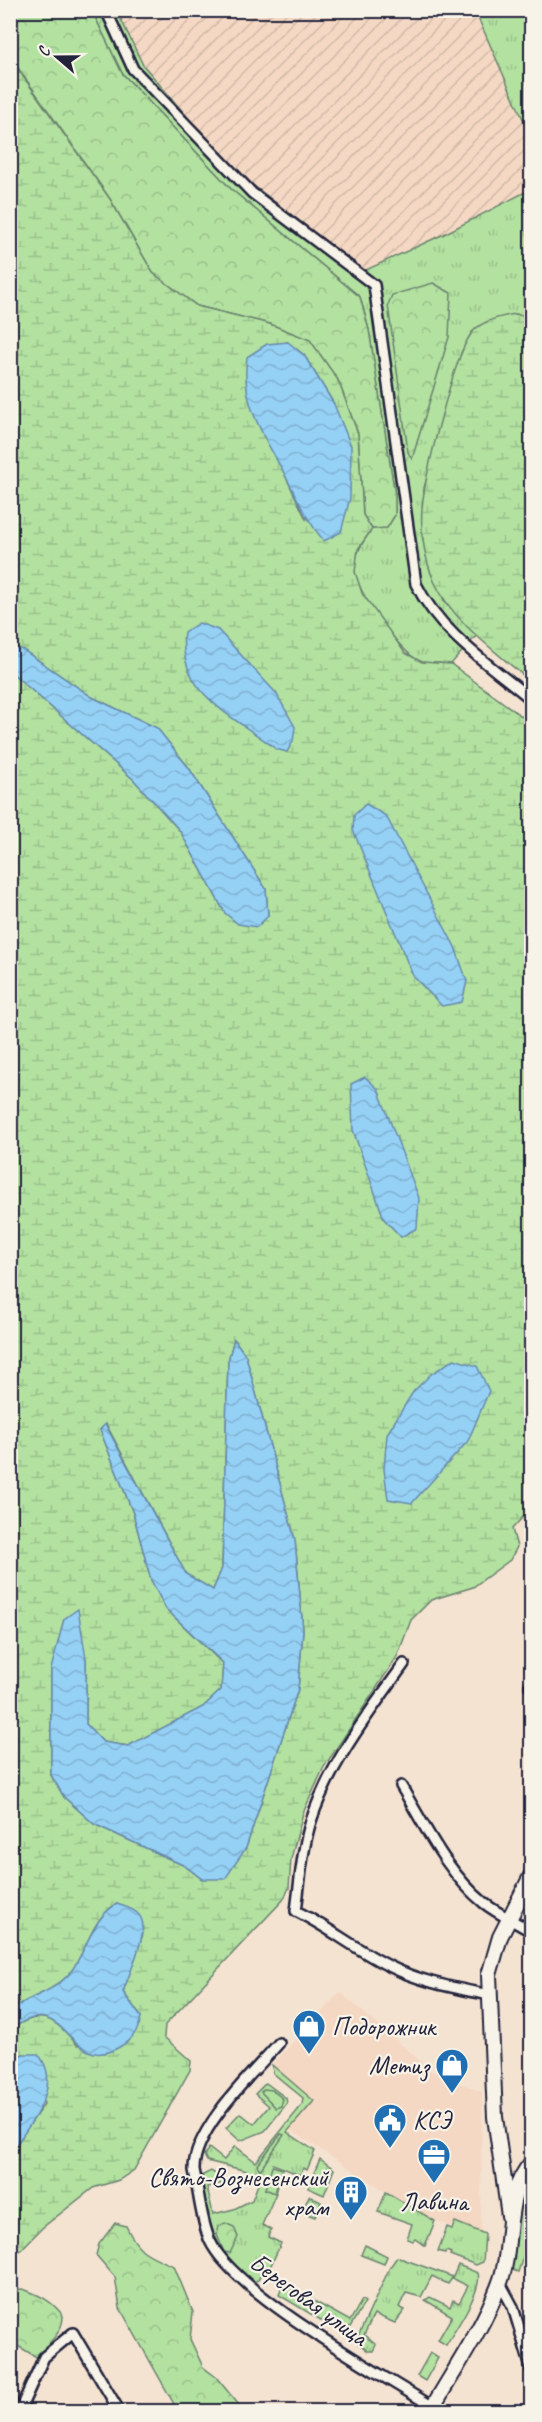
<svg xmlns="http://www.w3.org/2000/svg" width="542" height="2422" viewBox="0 0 542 2422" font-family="Caveat,sans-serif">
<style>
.built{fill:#f4d8c3}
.industrial{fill:url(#industrial-furrows)}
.grass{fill:url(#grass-tufts);stroke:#6a826e;stroke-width:1.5}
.forest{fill:url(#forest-crowns);stroke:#6a826e;stroke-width:1.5}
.wetland{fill:url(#wetland-marsh);stroke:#6a826e;stroke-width:1.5;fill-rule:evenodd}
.garden{fill:#b2e1a0;stroke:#6a826e;stroke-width:1.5}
.water{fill:url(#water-waves);stroke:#678aab;stroke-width:1.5}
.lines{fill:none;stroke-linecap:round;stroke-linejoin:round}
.street-casing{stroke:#22223b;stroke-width:14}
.secondary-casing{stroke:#22223b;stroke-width:18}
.street{stroke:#f7f3e8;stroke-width:9}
.secondary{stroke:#f7f3e8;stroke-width:14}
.labels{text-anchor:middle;stroke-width:4.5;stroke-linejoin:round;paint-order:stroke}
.poi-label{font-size:26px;fill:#22223b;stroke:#f7f3e8;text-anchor:start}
.street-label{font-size:26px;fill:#22223b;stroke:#f7f3e8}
</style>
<defs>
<pattern id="industrial-furrows" width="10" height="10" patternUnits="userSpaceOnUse" patternTransform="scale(1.5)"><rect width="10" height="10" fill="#f4d8c3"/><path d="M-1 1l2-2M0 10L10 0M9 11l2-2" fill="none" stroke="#d1b9a8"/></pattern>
<pattern id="grass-tufts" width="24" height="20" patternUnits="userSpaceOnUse" patternTransform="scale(1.5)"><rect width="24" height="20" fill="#b2e1a0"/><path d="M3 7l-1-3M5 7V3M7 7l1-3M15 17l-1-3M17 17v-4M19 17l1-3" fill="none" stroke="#99c18b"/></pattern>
<pattern id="forest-crowns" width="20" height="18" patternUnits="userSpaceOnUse" patternTransform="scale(1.5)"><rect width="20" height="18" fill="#b2e1a0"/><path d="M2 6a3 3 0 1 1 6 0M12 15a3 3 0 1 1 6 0" fill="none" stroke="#99c18b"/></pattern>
<pattern id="wetland-marsh" width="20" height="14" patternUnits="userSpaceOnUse" patternTransform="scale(1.5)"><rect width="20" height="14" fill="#b2e1a0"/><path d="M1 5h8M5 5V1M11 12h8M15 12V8" fill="none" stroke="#99c18b"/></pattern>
<pattern id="water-waves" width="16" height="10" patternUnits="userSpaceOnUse" patternTransform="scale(1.5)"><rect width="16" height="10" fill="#95d0f5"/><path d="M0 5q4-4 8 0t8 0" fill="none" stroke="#80b2d3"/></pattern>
</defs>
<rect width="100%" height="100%" fill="#f5e3d2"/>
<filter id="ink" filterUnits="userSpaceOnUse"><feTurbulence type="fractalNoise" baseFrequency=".0167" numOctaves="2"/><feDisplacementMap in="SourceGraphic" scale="12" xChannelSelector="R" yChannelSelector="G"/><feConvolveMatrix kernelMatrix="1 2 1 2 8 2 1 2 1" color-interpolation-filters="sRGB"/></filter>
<g filter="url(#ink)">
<polygon class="built" points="340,1992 433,2072 482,2092 481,2239 421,2214 290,2130 312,2100 272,2065"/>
<polygon class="industrial" points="117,11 475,11 531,137 531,189 444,234 364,271 231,168 143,65"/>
<g class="grass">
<path d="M92,11H117L143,65L231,168L364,271L444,234L531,189V319L516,314L472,332L461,353L424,488L422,536L444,601L477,635L451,664C442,662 428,665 419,661C400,652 356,592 355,571C354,554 363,542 372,529L387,528L395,515V495L369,330L360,297L231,189L122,73Z"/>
<polygon points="475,11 531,11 531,137"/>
<path d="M272,2065L314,2101L287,2132L315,2151L307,2170L303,2168L300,2175L273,2164L265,2189L276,2193L262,2225L271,2229L268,2237L281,2243L267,2274L263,2272L258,2280L253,2282C212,2249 212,2231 201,2183L203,2175L211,2171L228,2182L207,2187L213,2214L234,2209L252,2200L260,2179L251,2177L247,2171L207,2161L204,2155L209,2148L224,2160L235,2146L256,2162L302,2105L303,2098L273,2073Z"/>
<polygon points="266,2083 286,2098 287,2103 265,2131 240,2141 226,2128 240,2113 254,2124 269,2106 255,2094"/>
<polygon points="320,2159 334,2169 324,2195 308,2188 316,2174 314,2173"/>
<polygon points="531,2170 531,2233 518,2272 507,2268 516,2208"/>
<polygon points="386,2192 435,2221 425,2246 415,2239 413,2241 407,2239 412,2224 378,2212"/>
<polygon points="309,2196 321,2202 315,2217 302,2212"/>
<polygon points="455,2222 485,2234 483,2262 476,2265 450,2255 451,2253 446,2251 445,2253 438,2251 447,2227 452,2229"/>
<polygon points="365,2245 387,2256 384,2264 361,2255"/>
<path d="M397,2257L453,2277L458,2265L478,2273C483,2290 455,2330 446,2345L438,2340L452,2316L425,2300L430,2297L450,2307L453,2300L459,2303L468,2286L452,2278L448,2284L432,2276L421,2297L406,2293L399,2307L405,2310L395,2323L374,2314L364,2335L376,2345L373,2351H368L356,2341L390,2267Z"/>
<polygon points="283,2284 350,2321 362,2300 365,2302 350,2327 334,2328 279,2295"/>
<polygon points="430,2353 438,2358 425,2381 417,2376"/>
</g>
<g class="forest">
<polygon points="10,11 92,11 122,73 231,189 360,297 369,330 395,495 395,515 387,528 372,529 363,515 358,434 338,380 310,340 270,324 197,306 153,273 110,199 11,58"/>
<polygon points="433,283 451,293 449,337 412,459 408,452 388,305 392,295"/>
<polygon points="264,2089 272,2090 283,2099 281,2106 276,2108 261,2092"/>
<polygon points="281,2134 284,2135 260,2170 257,2165"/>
<path d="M115,2223L126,2226C139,2253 147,2254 174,2266L193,2312L190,2339L203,2367L216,2377L244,2411H178L120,2308L115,2277L96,2255L99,2244Z"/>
<polygon points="225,2223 234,2227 238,2237 230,2253 224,2252 217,2235 219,2226"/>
<path d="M23,2289C39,2295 53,2301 63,2316C63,2334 47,2343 38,2358L11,2342V2290Z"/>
</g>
<g class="wetland">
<path d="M10,58L110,199L153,273L197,306L270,324L310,340L338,380L358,434L363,515L372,529L358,549L355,572L362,593L405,653L422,662L451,664L532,724L531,1508L512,1529L517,1547L510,1560L473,1587L431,1600L411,1620L397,1657L324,1767L303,1813L291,1859L289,1888L283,1900L165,2025L164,2037L191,2061L190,2070L134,2170L119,2180L93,2188L42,2228L11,2260V2152L44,2104L23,2054L11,2061V2030C41,2006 56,2020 77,2045L141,2017L123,1992L143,1934L117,1904C92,1917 87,1951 70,1973C54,1992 30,1996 11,2010V672L133,779L180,831L225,913L268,916L266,889L189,768L157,728L92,697L23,650L11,646ZM287,342L304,355L334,404L306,519L285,475ZM276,693V749L254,731ZM234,1339L246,1356L295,1540L303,1630L298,1689L246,1848L202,1879L185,1866L94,1824L64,1797L51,1775V1669L86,1659V1724L103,1742L128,1746L203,1707L221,1690L223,1664L166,1609L151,1580L133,1513L100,1430L106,1424L186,1574L213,1590L222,1568L228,1361Z"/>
<path d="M516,314L532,319L531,682C497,652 453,623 434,581C425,560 420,532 422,509C424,478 454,357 471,334C480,321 502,316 516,314Z"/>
</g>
<polygon class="garden" points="272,2166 282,2169 275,2193 265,2189"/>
<g class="water">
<path d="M288,342L304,355L334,404L351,446L350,498L341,532L324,541C307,521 298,500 286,477C265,437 240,405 247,357L267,344Z"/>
<path d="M199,623L218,630L276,693L295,727L293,741L287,752L276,749C236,717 177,695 184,632Z"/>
<polygon points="11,646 23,650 92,697 157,728 189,768 266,889 268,916 257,927 238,924 225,913 180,831 133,779 11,672"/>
<polygon points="366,804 386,816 455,947 467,981 462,1002 442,1006 413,976 353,830 354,815"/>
<polygon points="365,1077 378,1089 419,1198 417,1228 401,1237 384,1219 353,1130 351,1084"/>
<polygon points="234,1339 246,1356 295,1540 303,1630 298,1689 246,1848 225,1879 202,1879 185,1866 94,1824 64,1797 51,1775 51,1669 64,1619 78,1609 86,1659 86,1724 103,1742 128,1746 203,1707 221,1690 223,1663 166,1609 151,1580 133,1513 100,1430 105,1424 186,1574 213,1590 222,1568 228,1361"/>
<polygon points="454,1359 477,1366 489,1391 468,1441 412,1503 388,1499 384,1469 387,1434 413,1392 431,1374"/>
<path d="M117,1904C126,1907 136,1909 141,1918C149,1932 128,1976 123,1992L141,2017C139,2030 133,2039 121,2046C67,2080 68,1984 11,2030V2010C30,1996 54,1992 70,1973C87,1951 92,1917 117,1904Z"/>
<path d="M23,2054H38C65,2086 29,2125 11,2152V2061Z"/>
</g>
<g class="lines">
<defs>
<g id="street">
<path d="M106,10L133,69L252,193L374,285L416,584C440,633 490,665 532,700"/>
<path d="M404,1664C369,1713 330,1763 311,1821C302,1850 300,1881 296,1911C330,1928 358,1951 391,1967C421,1982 456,1988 489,1995"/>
<polyline points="530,1686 532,1687"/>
<path d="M401,1786C425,1826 447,1873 484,1903C498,1914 516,1922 532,1932"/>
<path d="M279,2043C253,2073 193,2129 194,2170C199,2193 201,2221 210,2241C235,2294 380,2373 433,2407"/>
<polyline points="500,2283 513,2307 532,2371"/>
<polyline points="19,2412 44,2357 73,2333 120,2412"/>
</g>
<g id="secondary">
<polyline points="509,2216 495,2117 489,1975 500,1937 532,1874"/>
<path d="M430,2412C454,2370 482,2330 499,2285C515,2245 501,2197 532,2162"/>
</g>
</defs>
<use href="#street" class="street-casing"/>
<use href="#secondary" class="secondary-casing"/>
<use href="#street" class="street"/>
<use href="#secondary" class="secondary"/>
</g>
</g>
<defs>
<symbol id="shop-pin" viewBox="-11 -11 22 30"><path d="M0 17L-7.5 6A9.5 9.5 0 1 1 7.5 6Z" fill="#1f6fb2" stroke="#f7f3e8"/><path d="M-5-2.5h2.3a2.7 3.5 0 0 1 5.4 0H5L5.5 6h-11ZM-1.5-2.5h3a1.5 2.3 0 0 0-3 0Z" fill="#fff"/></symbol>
<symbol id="civic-pin" viewBox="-11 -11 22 30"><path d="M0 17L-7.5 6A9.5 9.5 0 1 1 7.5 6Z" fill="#1f6fb2" stroke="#f7f3e8"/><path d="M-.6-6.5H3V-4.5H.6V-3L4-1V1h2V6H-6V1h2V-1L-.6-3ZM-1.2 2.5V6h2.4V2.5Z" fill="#fff"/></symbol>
<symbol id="office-pin" viewBox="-11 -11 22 30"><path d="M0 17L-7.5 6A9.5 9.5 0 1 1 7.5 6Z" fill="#1f6fb2" stroke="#f7f3e8"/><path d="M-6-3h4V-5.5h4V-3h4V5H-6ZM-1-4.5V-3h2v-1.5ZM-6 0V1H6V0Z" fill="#fff"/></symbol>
<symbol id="building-pin" viewBox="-11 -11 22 30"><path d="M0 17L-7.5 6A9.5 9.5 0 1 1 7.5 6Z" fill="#1f6fb2" stroke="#f7f3e8"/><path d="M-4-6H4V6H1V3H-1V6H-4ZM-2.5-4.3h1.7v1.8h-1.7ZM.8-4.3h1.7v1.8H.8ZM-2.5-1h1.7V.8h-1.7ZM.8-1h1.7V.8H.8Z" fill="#fff"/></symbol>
</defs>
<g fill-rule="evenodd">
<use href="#shop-pin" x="290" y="2007" width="38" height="52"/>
<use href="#shop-pin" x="433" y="2046" width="38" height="52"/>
<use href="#civic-pin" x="371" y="2101" width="38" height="52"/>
<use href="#office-pin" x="415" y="2136" width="38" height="52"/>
<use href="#building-pin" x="332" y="2173" width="38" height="52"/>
</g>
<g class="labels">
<g class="poi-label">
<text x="332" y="2035">Подорожник</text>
<text x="429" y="2074" text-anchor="end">Метиз</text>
<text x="413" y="2129">КСЭ</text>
<text x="328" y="2186" text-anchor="end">Свято-Вознесенский<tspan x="328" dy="30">храм</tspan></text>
<text x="434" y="2210" text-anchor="middle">Лавина</text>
</g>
<g class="street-label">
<text transform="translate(309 2299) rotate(36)" y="9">Береговая улица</text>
</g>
</g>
<rect width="542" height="2422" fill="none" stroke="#f7f3e8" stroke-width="36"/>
<rect x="18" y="18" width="506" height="2386" fill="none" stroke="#22223b" stroke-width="2" filter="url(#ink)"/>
<g transform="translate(57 57) rotate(290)" stroke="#f7f3e8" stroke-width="4.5" paint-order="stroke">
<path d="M0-4.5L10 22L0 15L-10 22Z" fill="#22223b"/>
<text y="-9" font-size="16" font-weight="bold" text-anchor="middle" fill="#22223b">С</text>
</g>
</svg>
